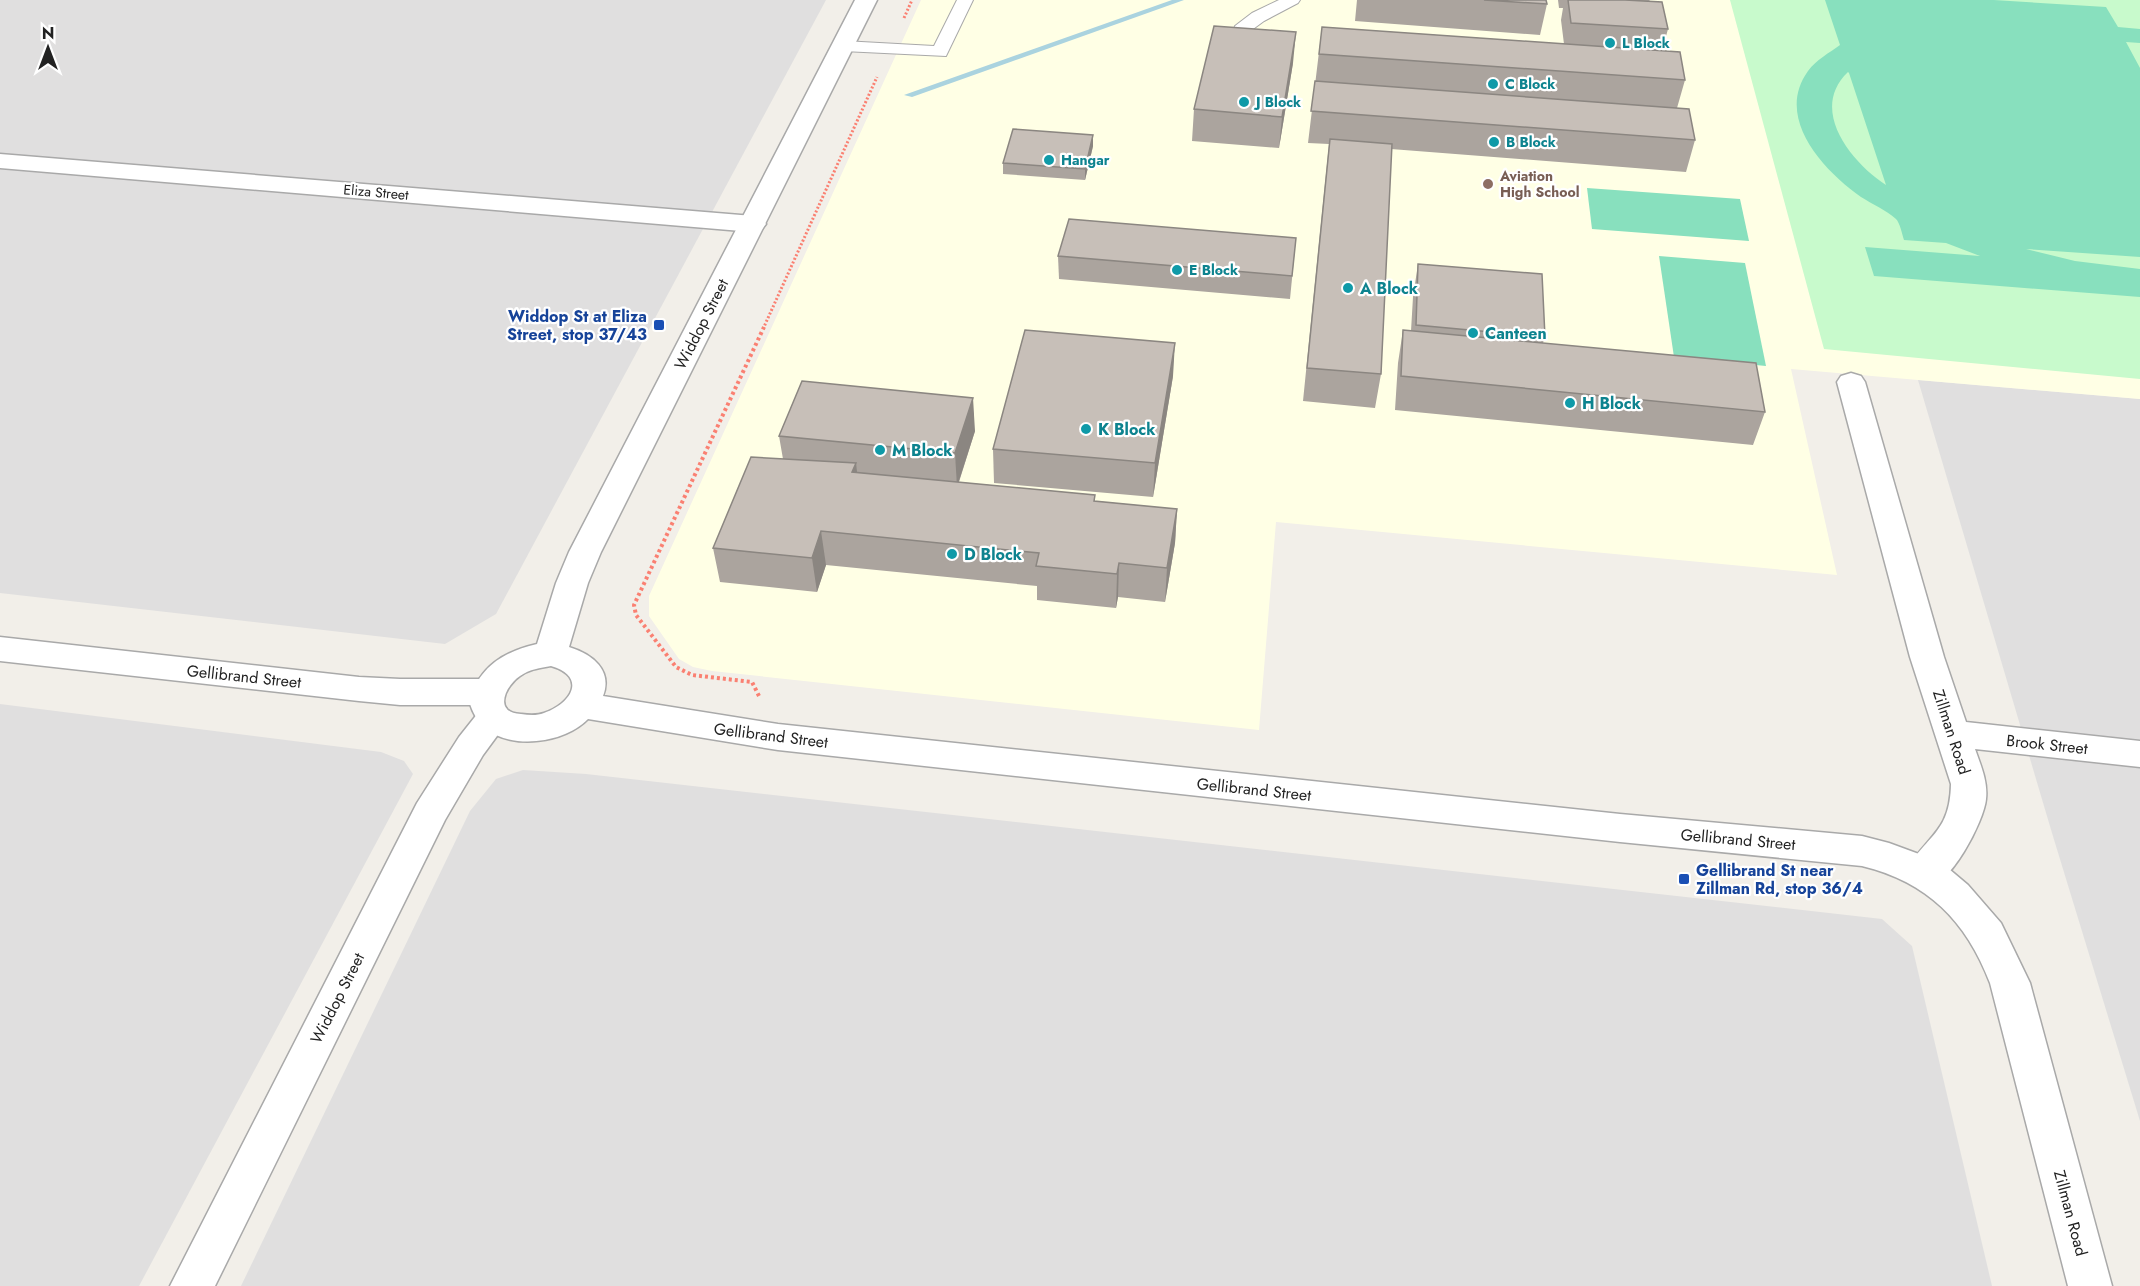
<svg xmlns="http://www.w3.org/2000/svg" width="2140" height="1286" viewBox="0 0 2140 1286" font-family="Jost,sans-serif">
<style>
.residential{fill:#e0dfdf}
.education{fill:#ffffe5}
.park{fill:#c8facc}
.pitch{fill:#88e0be;fill-rule:evenodd}
.lines{fill:none;stroke-linecap:round;stroke-linejoin:round}
.stream{fill:#aad3df;fill-rule:evenodd}
.service-casing{stroke:#a9a9a9;stroke-width:2}
.minor-casing{stroke:#a9a9a9;stroke-width:3}
.tertiary-casing{stroke:#a9a9a9;stroke-width:3}
.path-far1{stroke:#fa8072;stroke-width:3;stroke-dasharray:2 2;stroke-linecap:butt}
.path{stroke:#fa8072;stroke-width:4;stroke-dasharray:3 3;stroke-linecap:butt}
.service{fill:#fff;fill-rule:evenodd}
.minor{fill:#fff;fill-rule:evenodd}
.tertiary{fill:#fff;fill-rule:evenodd}
.wall{fill:#aba49e}
.shaded-wall{fill:#8b8681}
.building{fill:#c7bfb8;stroke:#8b8681;stroke-width:1.5}
.culture-dot{fill:#0f9aa8;stroke:#fff;stroke-width:2}
.education-dot{fill:#8d6e63;stroke:#fff;stroke-width:2}
.transit-dot{fill:#1a4fb4;stroke:#fff;stroke-width:2}
.labels{text-anchor:middle;stroke-width:4.5;stroke-linejoin:round;paint-order:stroke}
.far-culture-label{font-size:14px;font-weight:bold;fill:#0d838f;stroke:#fff;text-anchor:start}
.far-education-label{font-size:14px;font-weight:bold;fill:#785e54;stroke:#fff;text-anchor:start}
.far-street-label{font-size:14px;fill:#222;stroke:#fff}
.culture-label{font-size:16px;font-weight:bold;fill:#0d838f;stroke:#fff;text-anchor:start}
.transit-label{font-size:16px;font-weight:bold;fill:#164399;stroke:#fff;text-anchor:end}
.street-label{font-size:16px;fill:#222;stroke:#fff}
</style>
<rect width="100%" height="100%" fill="#f2efe9"/>
<g class="residential">
<polygon points="0,0 826,0 496,614 445,644 0,593"/>
<polygon points="1918,380 2140,399 2140,1121 2052,833"/>
<polygon points="0,704 381,752 404,761 413,774 139,1286 0,1286"/>
<polygon points="523,770 586,774 1882,919 1912,946 1992,1286 241,1286 470,811 496,779"/>
</g>
<polygon class="education" points="921,0 2140,0 2140,399 1791,369 1837,575 1276,522 1259,730 712,671 693,667 679,659 649,616 649,596"/>
<polygon class="park" points="1730,0 2140,0 2140,379 1824,349"/>
<g class="pitch">
<path d="M1825,0H1994L2106,7L2118,27L2140,29V43L2126,42L2140,68V257L2026,249L2075,261L2140,269V297L1874,276L1865,247L1980,256L1946,243L1904,240C1902,234 1900,223 1896,219C1886,210 1872,204 1861,197C1824,171 1774,118 1808,71C1816,60 1829,53 1840,45ZM1848,72L1849,73L1886,185C1852,163 1808,110 1848,72Z"/>
<polygon points="1587,188 1740,199 1749,241 1592,229"/>
<polygon points="1659,256 1745,263 1766,366 1674,357"/>
</g>
<g class="lines">
<polygon class="stream" points="1172,0 1184,0 912,97 904,95"/>
<defs>
<g id="service">
<polygon points="957,0 973,0 946,56 843,51 837,50 834,46 837,42 843,41 934,46"/>
<polygon points="1279,0 1300,0 1298,3 1264,21 1249,32 1242,54 1230,54 1227,50 1235,26 1252,13"/>
</g>
<g id="minor">
<polygon points="0,154 753,216 762,219 766,224 762,229 753,232 0,168"/>
<path d="M1851,373L1861,376L1865,382L1944,657L1966,722L2140,741V767L1975,749C1981,766 1988,782 1986,799C1984,821 1950,888 1924,888C1920,888 1915,885 1911,884L1905,873C1925,835 1950,835 1951,784L1910,657L1837,382L1841,376Z"/>
<polygon points="0,637 359,677 400,679 488,679 500,683 505,692 500,701 488,705 400,705 359,701 0,661"/>
<polygon points="494,704 506,708 511,717 483,755 445,820 215,1286 170,1286 417,803 459,737 482,708"/>
</g>
<path id="tertiary" d="M855,0H877L601,552L588,583L569,647C592,654 613,670 603,696L778,724L1620,814L1862,836L1889,843L1927,857L1949,869L1968,885L2001,923L2030,983L2112,1286H2068L1990,983C1966,921 1928,882 1862,866L1620,842L778,750L588,719C565,743 513,750 486,729C478,723 472,711 469,701C480,666 503,652 537,644L556,583L569,552ZM551,666C588,677 571,704 544,713C536,716 529,715 521,714C493,713 505,686 520,676C530,669 540,668 551,666Z"/>
</defs>
<use href="#service" class="service-casing"/>
<use href="#minor" class="minor-casing"/>
<use href="#tertiary" class="tertiary-casing"/>
<g class="path-far1">
<polyline points="904,18 912,0"/>
<polyline points="763,329 877,77"/>
</g>
<polyline class="path" points="759,696 752,682 692,675 676,667 636,615 634,605 764,327"/>
<use href="#service" class="service"/>
<use href="#minor" class="minor"/>
<use href="#tertiary" class="tertiary"/>
</g>
<g class="wall">
<polygon points="1357,0 1546,0 1547,4 1540,35 1355,21"/>
<polygon points="1558,0 1650,0 1649,1 1668,29 1662,51 1685,80 1677,108 1695,140 1686,172 1391,149 1381,374 1375,408 1303,401 1329,144 1308,143 1322,27 1564,44 1561,20 1563,8 1559,8"/>
<polygon points="1293,63 1279,148 1192,141 1194,109"/>
<polygon points="1093,135 1093,146 1085,180 1003,174 1003,163"/>
<polygon points="1296,238 1290,299 1059,279 1058,256"/>
<polygon points="1418,264 1545,337 1543,343 1765,412 1753,445 1395,410 1398,363 1403,330 1411,331 1413,297"/>
<polygon points="1173,376 1153,497 994,483 993,449"/>
<polygon points="975,431 959,482 1095,495 1095,501 1177,509 1175,543 1165,602 1118,597 1116,608 1037,600 1037,586 826,565 817,592 720,582 713,548 783,459 779,436"/>
</g>
<g class="shaded-wall">
<polygon points="1296,32 1293,63 1279,148 1282,117"/>
<polygon points="1093,135 1093,146 1085,180 1085,169"/>
<polygon points="1175,343 1173,376 1153,497 1155,463"/>
<polygon points="973,398 975,431 957,487 955,453"/>
<polygon points="856,463 860,497 852,472"/>
<polygon points="1177,509 1175,543 1165,602 1167,568"/>
<polygon points="821,531 826,565 817,592 812,558"/>
<polygon points="1119,563 1118,597 1116,608 1117,574"/>
</g>
<g class="building">
<polygon points="1484,0 1546,0 1547,4"/>
<polygon points="1568,0 1625,0 1662,2 1668,29 1571,23"/>
<polygon points="1214,26 1296,32 1282,117 1194,109"/>
<polygon points="1322,27 1680,52 1685,80 1319,54"/>
<polygon points="1315,81 1689,109 1695,140 1311,111"/>
<polygon points="1013,129 1093,135 1085,169 1003,163"/>
<polygon points="1330,139 1392,144 1381,374 1307,368"/>
<polygon points="1069,219 1296,238 1292,276 1058,256"/>
<polygon points="1418,264 1542,274 1545,337 1416,325"/>
<polygon points="1025,330 1175,343 1155,463 993,449"/>
<polygon points="1403,330 1756,363 1765,412 1401,376"/>
<polygon points="802,381 973,398 955,453 779,436"/>
<polygon points="751,457 856,463 852,472 1095,495 1094,501 1177,509 1167,568 1119,563 1117,574 1036,566 1039,553 821,531 812,558 713,548"/>
</g>
<g class="culture-dot">
<circle cx="1610" cy="43" r="6"/>
<circle cx="1493" cy="84" r="6"/>
<circle cx="1244" cy="102" r="6"/>
<circle cx="1494" cy="142" r="6"/>
<circle cx="1049" cy="160" r="6"/>
<circle cx="1177" cy="270" r="6"/>
<circle cx="1348" cy="288" r="6"/>
<circle cx="1473" cy="333" r="6"/>
<circle cx="1570" cy="403" r="6"/>
<circle cx="1086" cy="429" r="6"/>
<circle cx="880" cy="450" r="6"/>
<circle cx="952" cy="554" r="6"/>
</g>
<circle class="education-dot" cx="1488" cy="184" r="6"/>
<g class="transit-dot">
<rect x="653" y="319" width="12" height="12" rx="3"/>
<rect x="1678" y="873" width="12" height="12" rx="3"/>
</g>
<g class="labels">
<g class="far-culture-label">
<text x="1622" y="48">L Block</text>
<text x="1505" y="89">C Block</text>
<text x="1256" y="107">J Block</text>
<text x="1506" y="147">B Block</text>
<text x="1061" y="165">Hangar</text>
<text x="1189" y="275">E Block</text>
</g>
<g class="far-education-label">
<text x="1500" y="181">Aviation<tspan x="1500" dy="16">High School</tspan></text>
</g>
<g class="far-street-label">
<text transform="translate(376 192) rotate(5)" y="5">Eliza Street</text>
</g>
<g class="culture-label">
<text x="1360" y="294">A Block</text>
<text x="1485" y="339">Canteen</text>
<text x="1582" y="409">H Block</text>
<text x="1098" y="435">K Block</text>
<text x="892" y="456">M Block</text>
<text x="964" y="560">D Block</text>
</g>
<g class="transit-label">
<text x="647" y="322">Widdop St at Eliza<tspan x="647" dy="18">Street, stop 37/43</tspan></text>
<text x="1696" y="876" text-anchor="start">Gellibrand St near<tspan x="1696" dy="18">Zillman Rd, stop 36/4</tspan></text>
</g>
<g class="street-label">
<text transform="translate(701 324) rotate(-63)" y="6">Widdop Street</text>
<text transform="translate(244 676) rotate(6)" y="6">Gellibrand Street</text>
<text transform="translate(1952 732) rotate(72)" y="6">Zillman Road</text>
<text transform="translate(771 735) rotate(7)" y="6">Gellibrand Street</text>
<text transform="translate(2047 744) rotate(6)" y="6">Brook Street</text>
<text transform="translate(1254 789) rotate(6)" y="6">Gellibrand Street</text>
<text transform="translate(1738 839) rotate(5)" y="6">Gellibrand Street</text>
<text transform="translate(337 998) rotate(-63)" y="6">Widdop Street</text>
<text transform="translate(2071 1213) rotate(75)" y="6">Zillman Road</text>
</g>
</g>
<g transform="translate(48 48)" stroke="#ffffff" stroke-width="4.5" paint-order="stroke">
<path d="M0-4.5L10 22L0 15L-10 22Z" fill="#222222"/>
<text y="-9" font-size="16" font-weight="bold" text-anchor="middle" fill="#222222">N</text>
</g>
</svg>
